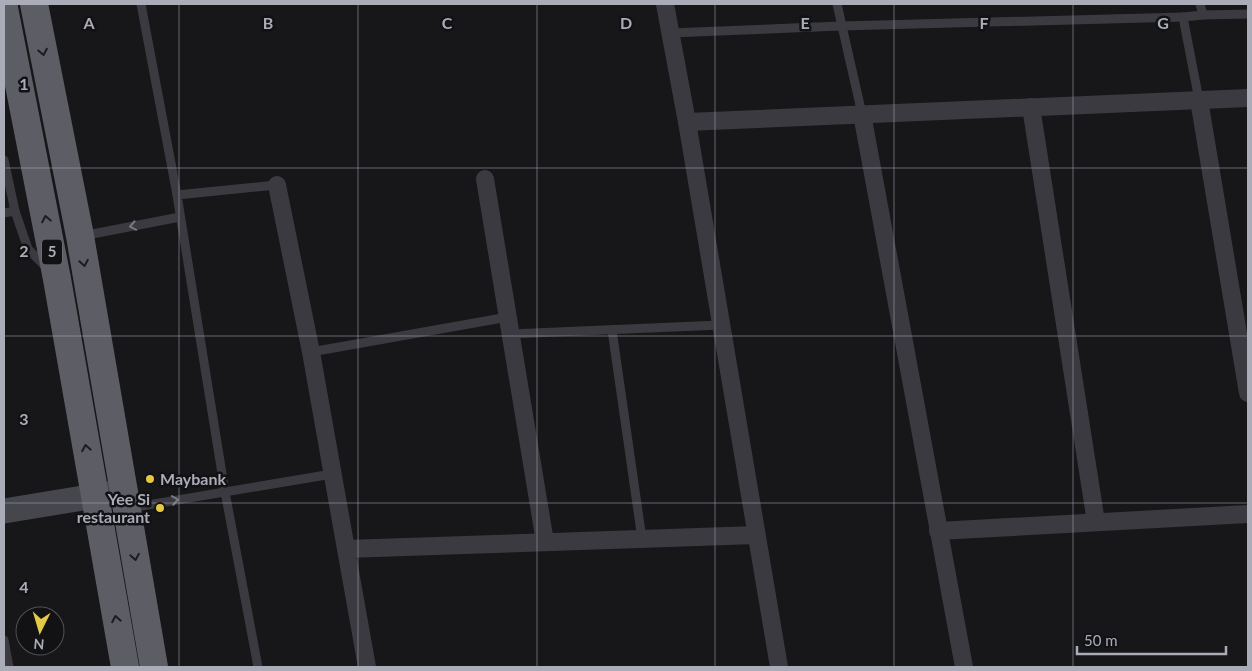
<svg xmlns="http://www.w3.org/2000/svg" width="1252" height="671" viewBox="0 0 1252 671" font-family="Lato,sans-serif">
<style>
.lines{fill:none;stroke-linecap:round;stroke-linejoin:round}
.service{stroke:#3a3a40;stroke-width:9}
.minor{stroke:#3a3a40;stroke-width:18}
.secondary{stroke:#46474d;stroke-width:25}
.trunk{stroke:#5d5e65;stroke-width:28}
.oneway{stroke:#1d1d20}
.oneway2{stroke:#787982}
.grid{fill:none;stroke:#aaacb8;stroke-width:1;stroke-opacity:0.55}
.poi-dot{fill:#e4ca44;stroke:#121214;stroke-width:2}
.labels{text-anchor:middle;stroke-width:5;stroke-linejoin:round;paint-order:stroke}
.shield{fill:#121214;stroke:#7c7e87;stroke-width:1}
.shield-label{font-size:15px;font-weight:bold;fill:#aaacb8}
.poi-label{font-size:16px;font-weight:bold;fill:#aaacb8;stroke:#121214;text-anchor:start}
.grid-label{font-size:16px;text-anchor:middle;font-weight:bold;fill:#aaacb8;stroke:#121214;stroke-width:5;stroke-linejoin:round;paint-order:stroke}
</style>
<rect width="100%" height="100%" fill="#171719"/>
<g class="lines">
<g class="service">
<polyline points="141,4 177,195"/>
<polyline points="837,4 862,114"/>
<polyline points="1203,15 1248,14"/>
<polyline points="670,33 841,26 1183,17"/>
<polyline points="1199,100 1183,17 1203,15 1200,4"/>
<polyline points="4,160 15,211 28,249 47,268"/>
<polyline points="4,213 15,211"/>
<polyline points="82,236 180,217"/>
<polyline points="612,330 642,539"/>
<polyline points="510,334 721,325"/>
<polyline points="311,352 508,317"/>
<polyline points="130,508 332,474"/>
<polyline points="4,640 9,667"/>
<polyline points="258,667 225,492 177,195 277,185"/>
</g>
<g class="minor">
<polyline points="665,4 687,122 779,667"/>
<polyline points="1199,100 1248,393"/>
<polyline points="1031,107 1096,522"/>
<polyline points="862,114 964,667"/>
<polyline points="687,122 1248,98"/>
<polyline points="485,179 545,542"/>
<polyline points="277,185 311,352 346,549"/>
<polyline points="938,531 1248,514"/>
<polyline points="367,667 346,549 756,535"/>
</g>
<polyline class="secondary" points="4,511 125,491"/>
<g class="trunk">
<polyline points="34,4 80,236 154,667"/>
<polyline points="4,8 57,279 125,667"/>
</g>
</g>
<defs><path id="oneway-chevron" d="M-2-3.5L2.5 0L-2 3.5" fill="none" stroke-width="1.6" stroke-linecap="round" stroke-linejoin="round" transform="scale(1.25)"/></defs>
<g class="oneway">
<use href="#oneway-chevron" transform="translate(43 52) rotate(79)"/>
<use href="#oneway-chevron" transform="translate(46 219) rotate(-101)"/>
<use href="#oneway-chevron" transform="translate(84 263) rotate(80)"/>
<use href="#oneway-chevron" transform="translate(86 448) rotate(-100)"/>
<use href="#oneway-chevron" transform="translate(135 557) rotate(80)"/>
<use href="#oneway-chevron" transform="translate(116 619) rotate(-100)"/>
</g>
<g class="oneway2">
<use href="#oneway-chevron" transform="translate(133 226) rotate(169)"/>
<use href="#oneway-chevron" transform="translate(175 500) rotate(-9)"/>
</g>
<path class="grid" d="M179,4V667M358,4V667M537,4V667M715,4V667M894,4V667M1073,4V667M4,168H1248M4,336H1248M4,503H1248"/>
<g class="poi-dot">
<circle cx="150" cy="479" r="5"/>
<circle cx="160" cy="508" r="5"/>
</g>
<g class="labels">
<rect class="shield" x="42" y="239.5" width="20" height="25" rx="4"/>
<g class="shield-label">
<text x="52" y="257">5</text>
</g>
<g class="poi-label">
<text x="160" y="485">Maybank</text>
<text x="150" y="505" text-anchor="end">Yee Si<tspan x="150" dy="18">restaurant</tspan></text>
</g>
</g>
<g class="grid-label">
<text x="89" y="29">A</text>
<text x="268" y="29">B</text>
<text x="447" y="29">C</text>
<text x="626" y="29">D</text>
<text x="805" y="29">E</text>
<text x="984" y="29">F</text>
<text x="1163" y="29">G</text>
<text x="24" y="90">1</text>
<text x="24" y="257">2</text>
<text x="24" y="425">3</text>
<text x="24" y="593">4</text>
</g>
<rect width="1252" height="671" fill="none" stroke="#aaacb8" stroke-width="10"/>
<g transform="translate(40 631) rotate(185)"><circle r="24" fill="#121214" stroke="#4f5056"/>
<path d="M0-4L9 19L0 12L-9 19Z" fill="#e4ca44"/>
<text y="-8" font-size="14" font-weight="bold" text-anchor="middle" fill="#aaacb8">N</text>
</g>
<path d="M1077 646v8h149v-8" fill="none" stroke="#aaacb8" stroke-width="2.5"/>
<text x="1084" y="646" font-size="15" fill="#aaacb8" stroke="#121214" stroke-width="4" paint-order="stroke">50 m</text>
</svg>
